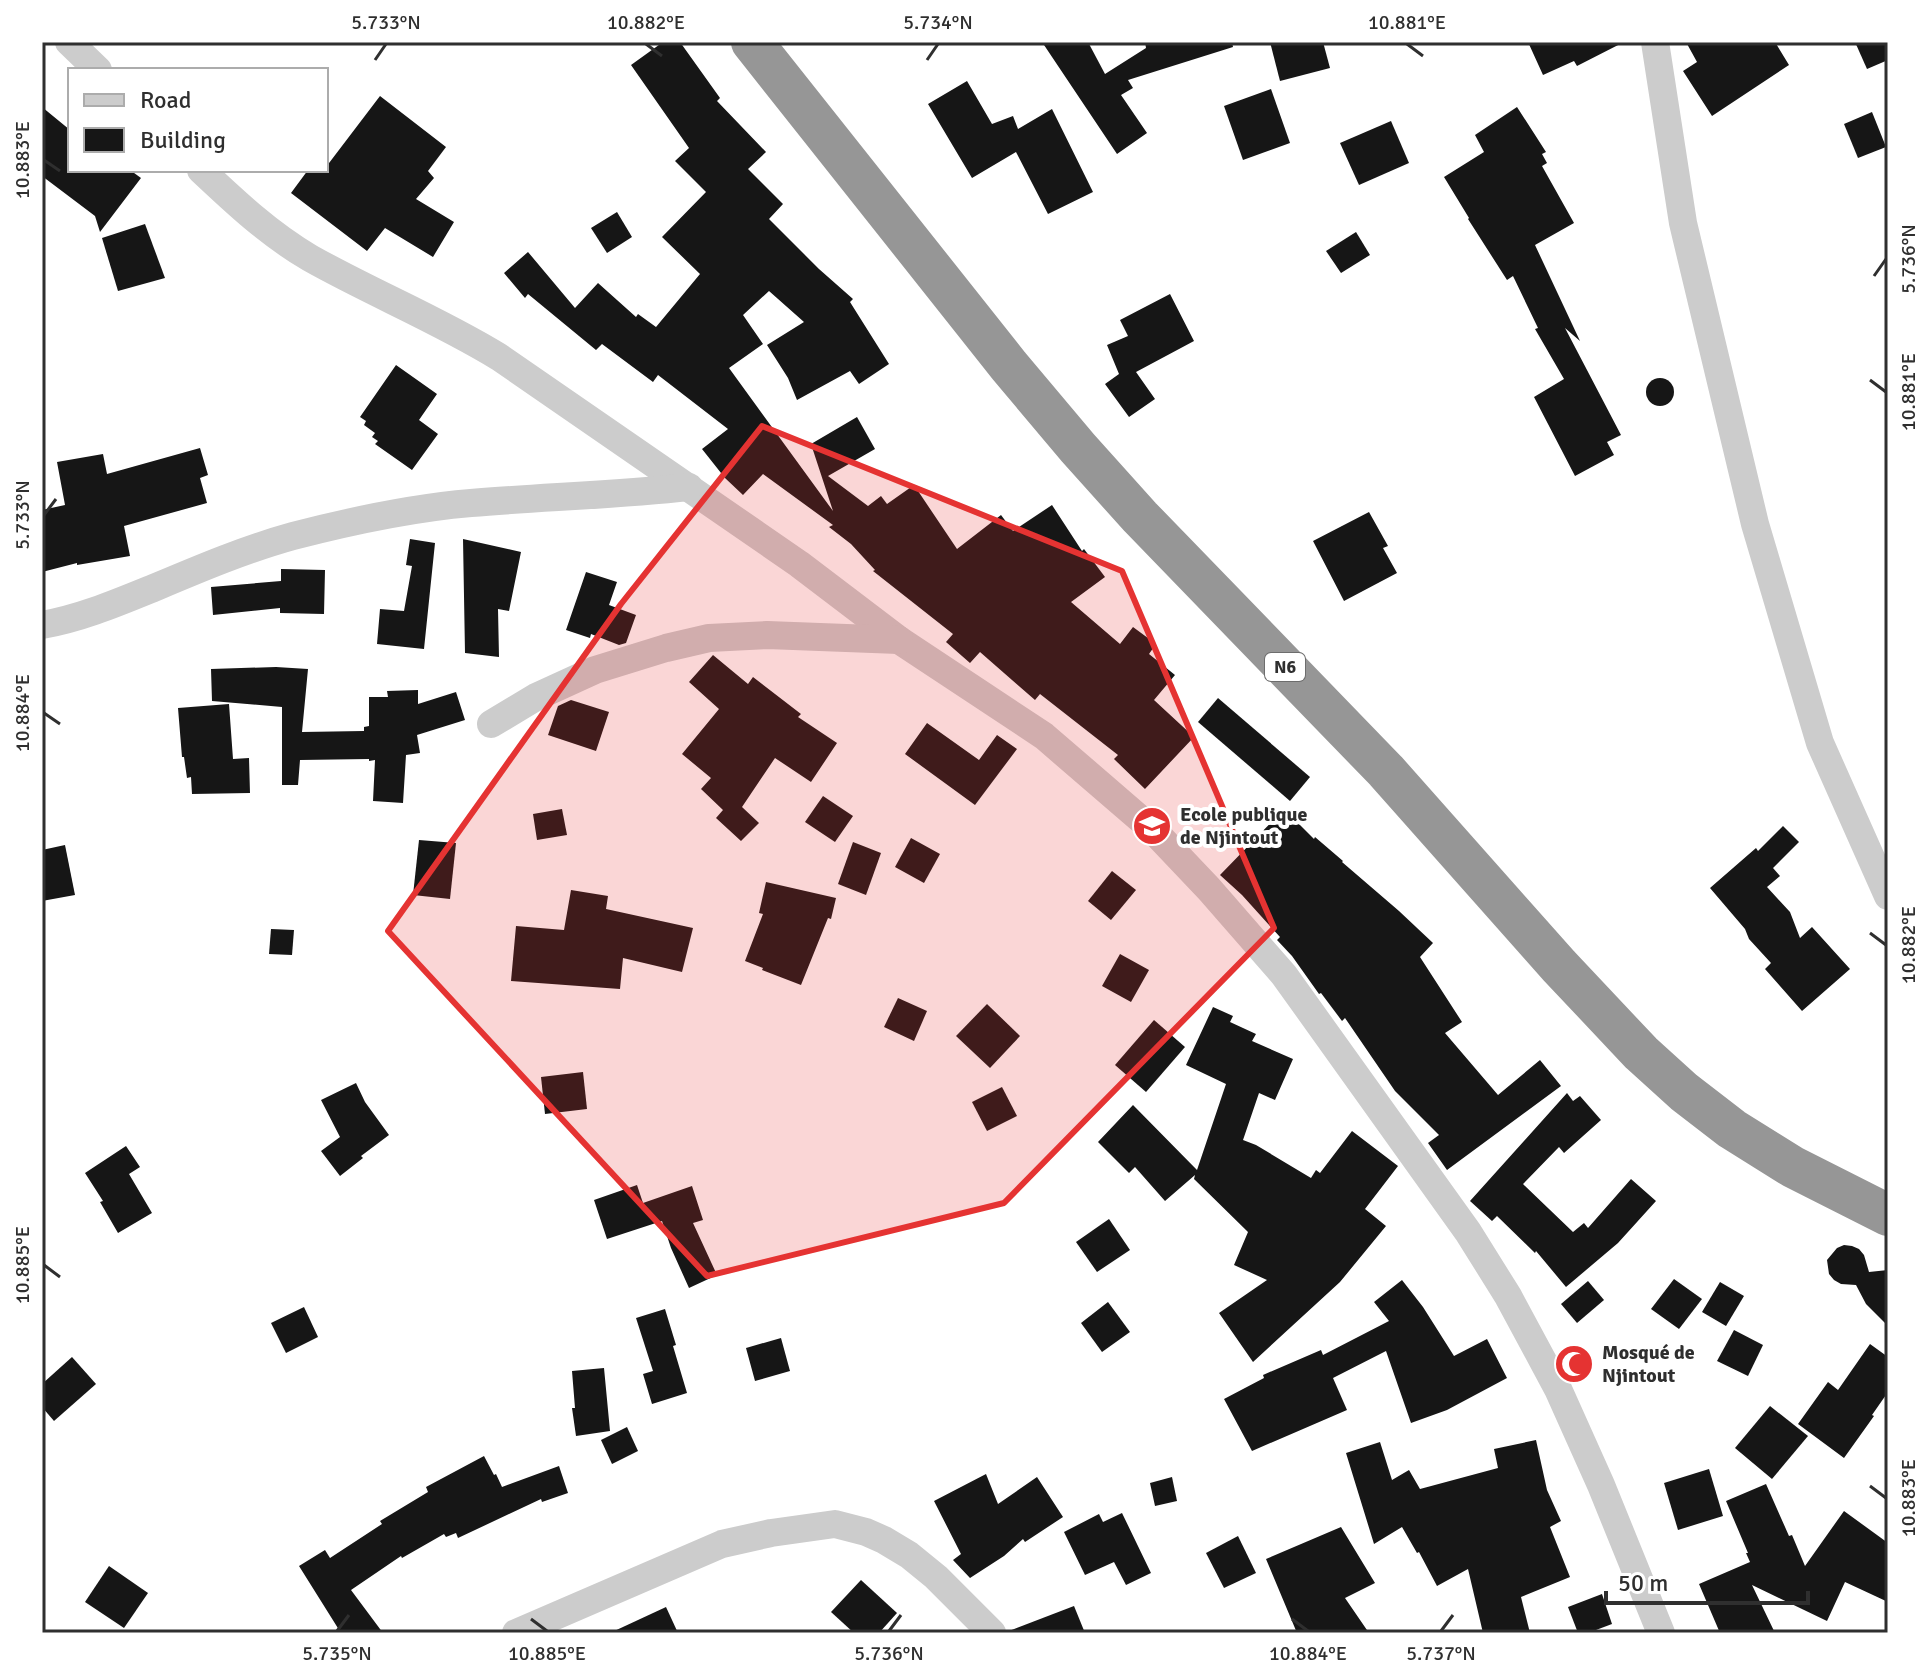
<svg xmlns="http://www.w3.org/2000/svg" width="1930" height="1675" viewBox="0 0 1930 1675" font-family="Signika,sans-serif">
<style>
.building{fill:#161616}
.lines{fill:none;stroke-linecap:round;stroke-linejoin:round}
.minor{stroke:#ccc;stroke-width:28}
.highway{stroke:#969696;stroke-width:42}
.marked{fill:#e53332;fill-opacity:0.2;stroke:#e53332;stroke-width:6;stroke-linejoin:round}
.ticks{fill:none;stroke:#2f2f2f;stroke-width:3}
.labels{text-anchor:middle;stroke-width:8;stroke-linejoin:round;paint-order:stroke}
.shield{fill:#fff;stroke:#6d6d6d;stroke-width:2}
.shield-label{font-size:18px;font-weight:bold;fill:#2f2f2f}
.poi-label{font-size:20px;font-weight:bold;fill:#2f2f2f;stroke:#fff;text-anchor:start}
.neatline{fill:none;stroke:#2f2f2f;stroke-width:3}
.ticks-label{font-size:20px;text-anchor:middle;fill:#2f2f2f}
</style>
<rect width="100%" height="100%" fill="#fff"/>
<g class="building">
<polygon points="663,42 680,42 720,98 717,101 766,152 748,169 783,204 769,219 819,269 853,299 850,302 889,364 859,384 850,371 797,400 788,378 767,345 804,322 769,291 743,315 763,344 729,368 833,511 811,444 857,417 875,449 828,476 868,506 881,496 887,504 914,485 957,549 1001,515 1013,531 1052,505 1082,551 1084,549 1105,577 1071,602 1120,644 1133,627 1156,644 1149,654 1175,675 1154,700 1194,737 1145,789 1114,759 1118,755 1040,694 1035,700 980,652 970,663 946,642 953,634 873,571 875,570 851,544 829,527 833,525 763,474 743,495 725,478 702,449 728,429 658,375 653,382 602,344 596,350 528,294 525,298 504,273 528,252 575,308 598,283 636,317 638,314 656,327 700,274 662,237 706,192 675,161 689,148 631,65"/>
<polygon points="1042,42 1088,42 1105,74 1146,48 1145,42 1232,42 1233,47 1128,80 1133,88 1121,95 1147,133 1117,154"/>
<polygon points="1270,42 1323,42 1330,68 1280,81"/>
<polygon points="1528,42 1624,42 1577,66 1574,61 1543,75"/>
<polygon points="1686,42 1775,42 1789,65 1712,116 1683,71 1697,62"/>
<polygon points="1855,42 1884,42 1888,52 1888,60 1867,69"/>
<polygon points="967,81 992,124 1013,116 1018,129 1052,109 1093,192 1048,214 1016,152 972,178 928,104"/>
<polygon points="1271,89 1290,143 1243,160 1224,106"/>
<polygon points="380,96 446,147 428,171 434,178 416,199 454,222 433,257 385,228 367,251 291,193 308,170 326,170 326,167"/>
<polygon points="42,107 70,130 70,170 130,170 141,178 100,232 95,216 42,176"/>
<polygon points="1517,107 1546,152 1542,154 1547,163 1542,166 1574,223 1535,245 1580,341 1565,328 1621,435 1607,442 1614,455 1575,476 1534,397 1564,379 1535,329 1538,328 1513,276 1507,280 1468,219 1469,218 1444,177 1484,152 1475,135"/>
<polygon points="1872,112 1886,147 1858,158 1844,124"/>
<polygon points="1391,121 1409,163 1359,185 1340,143"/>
<polygon points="617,212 632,237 607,253 591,228"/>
<polygon points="145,224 165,278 118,291 102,238"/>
<polygon points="1356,232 1370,255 1341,273 1326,251"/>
<polygon points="1170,294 1194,341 1136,372 1155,399 1129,417 1105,384 1119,374 1107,345 1128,336 1120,320"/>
<polygon points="396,365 437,394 419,420 438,434 412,470 375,444 378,441 372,437 375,433 364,425 366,421 360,417"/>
<circle cx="1660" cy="392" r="14"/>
<polygon points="200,448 208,475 200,478 207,503 124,526 130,556 77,565 77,563 42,572 42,510 65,505 57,462 103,454 107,474"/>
<polygon points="1369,512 1388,546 1383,548 1397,573 1344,601 1313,541"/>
<polygon points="410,539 435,543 424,649 377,644 380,609 404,611 412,566 406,565"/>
<polygon points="463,539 521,552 509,611 498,609 499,657 465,653"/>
<polygon points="281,569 325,570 324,614 280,613 280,608 213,615 211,587 281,581"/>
<polygon points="586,572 617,582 609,605 636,615 626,643 619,645 591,634 590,638 566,630"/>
<polygon points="713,655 748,684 753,677 801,714 798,717 837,743 811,782 775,758 742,807 759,823 741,841 716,818 723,810 701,789 711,778 682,754 719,709 689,682"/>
<polygon points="276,667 308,669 302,732 364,731 364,727 369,726 369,697 388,697 387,691 418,690 418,704 456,692 465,720 417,735 420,753 406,755 403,803 373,801 375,760 369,761 369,759 300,760 298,785 282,785 282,707 212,701 211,669"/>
<polygon points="1218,698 1310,777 1290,801 1198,722"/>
<polygon points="571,700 609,712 596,751 548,735 558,706"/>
<polygon points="229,704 233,759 249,758 250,793 192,794 191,777 187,778 184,757 182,757 178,708"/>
<polygon points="927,723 979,760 997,735 1017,749 975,805 905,754"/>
<polygon points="823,796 853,816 835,842 805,822"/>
<polygon points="562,809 567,835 537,840 533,814"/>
<polygon points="1284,809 1314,839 1315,837 1343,861 1342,862 1399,911 1433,943 1420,957 1462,1022 1445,1033 1498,1095 1540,1060 1561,1086 1447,1170 1428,1143 1439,1135 1395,1091 1345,1018 1342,1021 1321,993 1319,994 1292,956 1277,940 1280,937 1242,895 1220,875"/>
<polygon points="1783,826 1799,842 1773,868 1780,876 1767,887 1790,912 1800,938 1812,927 1850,969 1802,1011 1765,969 1771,963 1749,939 1745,929 1710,888 1756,848 1758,851"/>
<polygon points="911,838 940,854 924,883 895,867"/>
<polygon points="419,840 456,843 450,899 413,895"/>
<polygon points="853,842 881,853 866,895 838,884"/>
<polygon points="65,845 75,895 42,901 42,850"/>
<polygon points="1112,871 1136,890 1111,920 1088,901"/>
<polygon points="766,882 836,898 831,919 828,918 801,985 762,970 763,968 745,961 763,914 759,913"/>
<polygon points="571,890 608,896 606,909 693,928 682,972 623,958 620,989 511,981 516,926 564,930"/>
<polygon points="271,929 294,930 292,955 269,954"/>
<polygon points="1120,954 1149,970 1131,1002 1102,986"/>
<polygon points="898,998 927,1011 914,1041 884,1027"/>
<polygon points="987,1004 1020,1036 990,1068 956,1036"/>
<polygon points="1213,1007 1233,1016 1230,1022 1256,1034 1252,1041 1293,1059 1275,1100 1259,1093 1243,1140 1256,1145 1311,1178 1316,1170 1320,1173 1352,1131 1398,1166 1365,1209 1386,1226 1340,1282 1253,1362 1219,1313 1267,1280 1234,1265 1248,1232 1194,1179 1195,1175 1165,1201 1135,1167 1129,1173 1098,1142 1133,1105 1197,1170 1226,1084 1186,1065"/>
<polygon points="1154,1020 1185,1047 1146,1092 1115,1065"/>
<polygon points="583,1072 587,1109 545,1114 541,1077"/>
<polygon points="356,1083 365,1102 389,1135 361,1156 363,1158 340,1176 321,1151 340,1137 321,1100"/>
<polygon points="1002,1087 1017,1116 987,1131 972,1102"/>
<polygon points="1567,1093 1573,1101 1580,1096 1601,1120 1564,1153 1559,1147 1523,1184 1573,1232 1584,1223 1588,1228 1631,1179 1656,1201 1618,1243 1566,1287 1536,1251 1535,1253 1497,1216 1492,1221 1470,1201"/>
<polygon points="126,1146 140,1167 129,1174 152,1213 118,1233 100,1202 103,1201 85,1173"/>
<polygon points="637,1185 643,1203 692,1186 703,1220 693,1223 717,1275 689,1288 671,1248 662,1221 607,1239 594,1200"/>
<polygon points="1109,1219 1130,1250 1097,1272 1076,1242"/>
<polygon points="1844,1245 1852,1246 1859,1249 1864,1255 1869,1272 1888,1270 1888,1326 1866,1304 1856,1285 1841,1284 1834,1280 1829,1274 1827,1260 1837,1248"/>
<polygon points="1674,1279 1702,1299 1679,1329 1651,1309"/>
<polygon points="1402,1280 1423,1307 1454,1356 1487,1339 1507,1378 1447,1410 1411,1423 1386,1351 1333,1378 1347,1410 1252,1451 1224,1399 1264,1378 1263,1375 1321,1350 1323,1355 1389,1321 1374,1302"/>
<polygon points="1588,1281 1604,1300 1577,1323 1561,1304"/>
<polygon points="1720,1282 1744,1296 1726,1326 1702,1312"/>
<polygon points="1108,1302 1130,1332 1102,1352 1081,1323"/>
<polygon points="304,1307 318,1337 286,1353 271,1323"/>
<polygon points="665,1309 676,1345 673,1346 687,1393 652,1404 643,1374 653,1371 636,1318"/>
<polygon points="1734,1330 1763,1345 1748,1376 1717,1361"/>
<polygon points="781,1338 790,1371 755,1381 746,1348"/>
<polygon points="1870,1344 1888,1357 1888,1392 1872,1415 1874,1416 1844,1458 1798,1424 1828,1382 1838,1390"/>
<polygon points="72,1357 96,1384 54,1421 42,1407 42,1384"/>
<polygon points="604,1368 610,1431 576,1436 572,1408 575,1408 572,1371"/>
<polygon points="1770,1406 1808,1436 1772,1479 1735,1448"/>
<polygon points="627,1427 638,1451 612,1464 601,1440"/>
<polygon points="1536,1440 1547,1490 1561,1521 1550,1527 1570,1577 1521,1597 1530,1633 1483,1633 1468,1569 1437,1586 1419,1552 1417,1553 1402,1527 1374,1544 1346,1453 1380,1442 1392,1480 1409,1470 1420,1489 1498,1468 1494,1449"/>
<polygon points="484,1456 494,1475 496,1474 502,1487 559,1466 568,1493 542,1502 541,1499 458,1538 456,1533 446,1537 444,1534 402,1558 401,1556 351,1590 383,1633 341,1633 299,1566 325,1550 330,1558 382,1524 380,1521 428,1492 426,1487"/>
<polygon points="1709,1469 1723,1516 1678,1530 1664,1483"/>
<polygon points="986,1474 998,1504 1037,1477 1063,1517 1025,1542 1023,1539 1004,1556 970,1578 953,1560 961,1554 934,1501"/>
<polygon points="1172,1477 1177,1501 1155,1506 1150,1483"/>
<polygon points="1766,1484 1789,1536 1792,1535 1805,1566 1844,1511 1888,1543 1888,1602 1845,1582 1827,1621 1752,1585 1775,1633 1720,1633 1699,1584 1750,1562 1746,1553 1748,1553 1726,1501"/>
<polygon points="1122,1513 1151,1573 1126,1585 1114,1562 1085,1575 1064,1532 1099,1514 1103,1522"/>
<polygon points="1341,1527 1375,1583 1345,1598 1369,1633 1297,1633 1266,1559"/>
<polygon points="1238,1536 1256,1573 1224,1588 1206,1553"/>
<polygon points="109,1566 148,1593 124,1628 85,1602"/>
<polygon points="861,1580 897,1613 879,1633 854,1633 831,1612"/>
<polygon points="1602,1594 1612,1624 1588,1633 1578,1633 1568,1607"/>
<polygon points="1074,1606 1085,1633 1009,1633 1009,1631"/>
<polygon points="666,1607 678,1633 610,1633"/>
</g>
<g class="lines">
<g class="minor">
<polyline points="69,42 98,70"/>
<polyline points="1655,42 1683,223 1755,524 1820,743 1888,896"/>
<path d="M201,170C235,202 269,234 310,258C372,293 439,320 499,357L799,564L899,640L1044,736L1153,830L1209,889L1284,975L1468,1232L1508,1296L1558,1389L1601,1485L1661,1633"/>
<path d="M42,625C82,618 119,602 156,587C201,568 246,549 293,536C351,521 411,508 471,503C544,497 616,495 689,487"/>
<polyline points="491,724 536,697 595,670 666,648 709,638 767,635 899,640"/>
<polyline points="516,1633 722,1544 771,1533 835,1524 866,1532 884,1540 909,1555 936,1577 992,1633"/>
</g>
<polyline class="highway" points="752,42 1009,366 1078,448 1140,517 1386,771 1559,966 1641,1053 1684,1092 1732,1129 1793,1167 1888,1215"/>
</g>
<path class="marked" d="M762,426L1122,571L1274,928L1004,1203L707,1276L388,931L621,604Z"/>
<path class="ticks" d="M646,44L662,56M1407,44L1423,56M375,60L386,44M927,60L938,44M44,160L60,171M1874,276L1886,259M1870,380L1886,392M44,515L56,499M44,713L60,724M1870,933L1886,945M44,1265L60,1277M1870,1486L1886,1498M531,1619L547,1631M1292,1619L1308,1631M337,1631L349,1615M889,1631L901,1615M1441,1631L1453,1615"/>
<defs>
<symbol id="school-disc" viewBox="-11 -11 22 22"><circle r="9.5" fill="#e53332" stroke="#fff"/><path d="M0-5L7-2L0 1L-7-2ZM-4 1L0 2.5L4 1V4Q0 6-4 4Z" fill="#fff"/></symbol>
<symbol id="mosque-disc" viewBox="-11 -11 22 22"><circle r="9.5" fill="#e53332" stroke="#fff"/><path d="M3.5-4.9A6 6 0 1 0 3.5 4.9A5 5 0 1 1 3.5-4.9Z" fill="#fff"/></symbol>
</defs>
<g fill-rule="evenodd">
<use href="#school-disc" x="1130" y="804" width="44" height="44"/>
<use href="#mosque-disc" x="1552" y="1342" width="44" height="44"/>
</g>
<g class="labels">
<rect class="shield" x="1265" y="653" width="40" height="28" rx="6"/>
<g class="shield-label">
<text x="1285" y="673">N6</text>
</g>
<g class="poi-label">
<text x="1180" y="821">Ecole publique<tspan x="1180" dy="23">de Njintout</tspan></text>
<text x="1602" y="1359">Mosqué de<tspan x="1602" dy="23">Njintout</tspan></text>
</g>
</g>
<rect width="1930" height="1675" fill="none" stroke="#ffffff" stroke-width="88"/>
<rect x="68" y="68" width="260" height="104" fill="#ffffff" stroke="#acacac" stroke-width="2"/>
<rect x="84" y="94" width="40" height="12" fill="#cccccc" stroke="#acacac" stroke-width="2"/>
<text x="140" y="108" font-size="24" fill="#2f2f2f">Road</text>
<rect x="84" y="128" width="40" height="24" fill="#161616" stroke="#acacac" stroke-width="2"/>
<text x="140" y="148" font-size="24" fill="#2f2f2f">Building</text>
<path d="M1606 1591v12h202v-12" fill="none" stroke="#2f2f2f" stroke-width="4"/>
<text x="1618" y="1591" font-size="24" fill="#2f2f2f" stroke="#ffffff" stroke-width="6" paint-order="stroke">50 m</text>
<rect x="44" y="44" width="1842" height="1587" class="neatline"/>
<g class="ticks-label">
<text x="386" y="29">5.733°N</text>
<text x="646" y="29">10.882°E</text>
<text x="938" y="29">5.734°N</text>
<text x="1407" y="29">10.881°E</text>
<text transform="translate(22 160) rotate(-90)" y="7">10.883°E</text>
<text transform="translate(1908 259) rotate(-90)" y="7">5.736°N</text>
<text transform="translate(1908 392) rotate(-90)" y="7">10.881°E</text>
<text transform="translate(22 515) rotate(-90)" y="7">5.733°N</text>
<text transform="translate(22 713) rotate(-90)" y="7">10.884°E</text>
<text transform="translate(1908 945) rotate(-90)" y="7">10.882°E</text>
<text transform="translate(22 1265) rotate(-90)" y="7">10.885°E</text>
<text transform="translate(1908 1498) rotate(-90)" y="7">10.883°E</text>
<text x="337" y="1660">5.735°N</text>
<text x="547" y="1660">10.885°E</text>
<text x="889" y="1660">5.736°N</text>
<text x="1308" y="1660">10.884°E</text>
<text x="1441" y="1660">5.737°N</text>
</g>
</svg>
